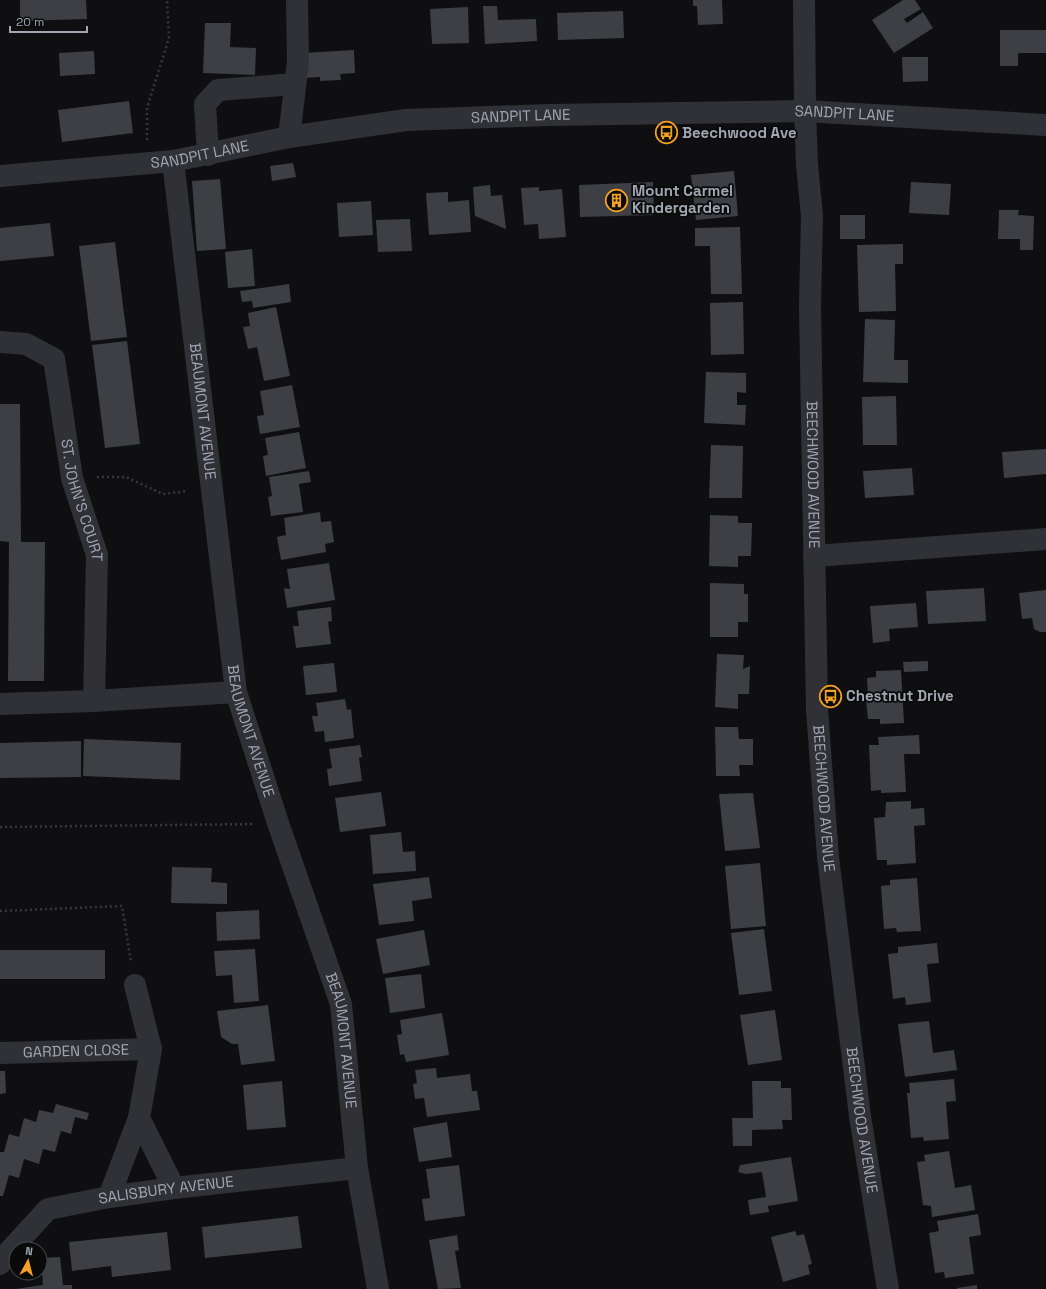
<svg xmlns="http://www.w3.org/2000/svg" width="1046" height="1289" viewBox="0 0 1046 1289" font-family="'Space Grotesk',sans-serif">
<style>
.building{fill:#3e3f44}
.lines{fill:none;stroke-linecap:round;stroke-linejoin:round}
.path{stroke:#36383d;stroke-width:2.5;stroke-dasharray:2 3;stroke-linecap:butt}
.minor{stroke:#303136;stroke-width:22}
.labels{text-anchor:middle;stroke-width:3.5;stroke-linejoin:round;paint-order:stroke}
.street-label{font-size:15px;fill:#a0a6b2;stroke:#0a0a0b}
.poi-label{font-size:15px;font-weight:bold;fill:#a0a6b2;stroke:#0a0a0b;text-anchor:start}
</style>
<rect width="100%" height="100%" fill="#0f0f11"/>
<g class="building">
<polygon points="20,0 86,0 87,19 20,21"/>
<polygon points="693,0 722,0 723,24 698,25 697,6 693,6"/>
<polygon points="903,0 915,0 921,9 904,19 907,23 923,12 933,28 894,53 872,20"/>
<polygon points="483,6 497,6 498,20 536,19 537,41 485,44"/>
<polygon points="468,7 469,43 432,44 430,9"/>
<polygon points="623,11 624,38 558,40 557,13"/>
<polygon points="205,23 231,23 230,47 256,48 255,75 203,73"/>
<polygon points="1000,30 1046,30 1046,53 1018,53 1018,66 1000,66"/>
<polygon points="354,50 355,73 340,74 341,80 320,81 320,77 304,78 303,53"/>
<polygon points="94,51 95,74 60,76 59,53"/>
<polygon points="902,57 928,57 928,81 903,82"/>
<polygon points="129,101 133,133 62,142 58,110"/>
<polygon points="293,163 296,177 272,181 270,166"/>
<polygon points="734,171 738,216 696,220 691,175"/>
<polygon points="220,179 226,249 197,251 192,181"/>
<polygon points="653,182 654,215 580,217 579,185"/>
<polygon points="911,182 951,184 949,215 909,213"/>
<polygon points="490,185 491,196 502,195 506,229 475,216 473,187"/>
<polygon points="539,187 539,191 562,189 566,237 539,239 538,224 524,225 521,188"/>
<polygon points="448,192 448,202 469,200 471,232 429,235 426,193"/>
<polygon points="371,201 373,235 339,237 337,203"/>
<polygon points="999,210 1019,210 1018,215 1034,216 1033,250 1020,250 1020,239 998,239"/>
<rect x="840" y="215" width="25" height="24"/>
<polygon points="410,219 412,251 378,252 376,220"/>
<polygon points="50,223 54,256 0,261 0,228"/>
<polygon points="740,227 742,294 711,294 710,246 695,246 695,228"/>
<polygon points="115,242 127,337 91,341 79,246"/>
<polygon points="903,244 903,264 895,264 896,311 859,312 857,245"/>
<polygon points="252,249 255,286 228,288 225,252"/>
<polygon points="289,284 291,302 253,308 252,301 242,302 240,291"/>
<polygon points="743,302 744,354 711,355 710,303"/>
<polygon points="276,307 290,376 264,381 257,347 248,349 243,327 250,326 248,313"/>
<polygon points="865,319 895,320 894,360 908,360 908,383 863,382"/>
<polygon points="127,341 140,444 105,448 92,345"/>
<polygon points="706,372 746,373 746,393 737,392 737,405 746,405 745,425 704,423"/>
<polygon points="292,385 300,427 260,434 257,416 264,415 260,391"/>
<polygon points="896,396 897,445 863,445 862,397"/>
<polygon points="0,404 20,404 21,542 45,542 44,681 8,681 9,542 0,541"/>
<polygon points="299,432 306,468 266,476 263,456 268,455 265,438"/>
<polygon points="711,445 743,446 742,498 709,498"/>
<polygon points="1046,449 1046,474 1004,478 1002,452"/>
<polygon points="912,468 914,495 865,498 863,471"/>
<polygon points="309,471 311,482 299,484 303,512 271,516 268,497 272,496 269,477"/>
<polygon points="320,512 321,522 331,521 334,542 325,544 326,552 281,560 277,537 286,535 284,518"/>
<polygon points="710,515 738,516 738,523 752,523 751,556 738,556 738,567 709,566"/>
<polygon points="329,563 335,600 287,608 284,588 290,589 287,569"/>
<polygon points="710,583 744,584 744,594 748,594 748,622 738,622 738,637 710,637"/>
<polygon points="984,588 986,621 928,624 926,591"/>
<polygon points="1046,590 1046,632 1040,632 1034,629 1032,618 1022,619 1019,593"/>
<polygon points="916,603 918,627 889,629 890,641 873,643 870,606"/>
<polygon points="331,607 332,621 328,622 331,644 296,648 293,626 299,626 297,611"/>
<polygon points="717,654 744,655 743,669 750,666 749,694 738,694 738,709 715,707"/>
<polygon points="928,661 928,671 904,672 903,662"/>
<polygon points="334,663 337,692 306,695 303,666"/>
<polygon points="901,670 904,723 880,724 880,719 868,719 866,700 878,699 878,696 868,697 867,678 876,677 876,671"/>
<polygon points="345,699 347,710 351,709 354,738 325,742 324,731 315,732 312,716 318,716 316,703"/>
<polygon points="715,727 738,727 739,739 753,739 753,765 739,765 740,776 716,776"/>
<polygon points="919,735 920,754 904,754 906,792 881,793 881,790 871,791 869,745 879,745 878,737"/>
<polygon points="84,739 181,743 180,780 83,776"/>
<polygon points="81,741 81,777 0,778 0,743"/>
<polygon points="360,745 362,757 359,758 362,781 329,786 327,769 332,768 329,749"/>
<polygon points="381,792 386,826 340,832 335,798"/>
<polygon points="753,793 760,848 725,851 719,794"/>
<polygon points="911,801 911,809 924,808 925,825 914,826 916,863 887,865 887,860 877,860 874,818 885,817 886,802"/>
<polygon points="401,832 403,852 415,851 416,871 373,874 370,835"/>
<polygon points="760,863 766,926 731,929 725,866"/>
<polygon points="172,867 212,868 211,882 227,883 227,904 171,903"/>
<polygon points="429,877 432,898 412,901 414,921 379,925 373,884"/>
<polygon points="917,878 921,931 897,932 896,928 884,929 881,886 890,885 890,880"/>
<polygon points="259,910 260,939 217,941 216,912"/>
<polygon points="764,929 772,991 739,995 731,933"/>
<polygon points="424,930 430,965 383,974 376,939"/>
<polygon points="937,943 939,963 927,964 931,1002 906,1005 905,997 893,999 888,954 898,953 898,947"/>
<polygon points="255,949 259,1001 234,1003 232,975 216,976 214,951"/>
<rect x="0" y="950" width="105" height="29"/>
<polygon points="421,974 425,1008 390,1013 385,978"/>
<polygon points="268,1005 275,1061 241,1065 238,1044 232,1044 221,1037 217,1011"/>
<polygon points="775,1010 782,1060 748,1065 740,1015"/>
<polygon points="442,1013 449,1055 406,1062 404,1054 400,1055 397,1035 402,1034 400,1020"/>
<polygon points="929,1021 933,1053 954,1050 957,1070 905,1077 898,1024"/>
<polygon points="436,1068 437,1078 470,1074 472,1091 477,1091 480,1110 427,1117 424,1098 415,1099 413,1084 417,1083 415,1070"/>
<polygon points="0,1071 5,1071 6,1093 0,1094"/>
<polygon points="954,1079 956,1101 946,1102 949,1139 924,1141 923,1137 911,1138 907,1093 910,1093 909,1083"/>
<polygon points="282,1081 286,1127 247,1130 243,1085"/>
<polygon points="752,1081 781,1081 781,1088 791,1088 792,1120 782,1120 783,1129 752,1130 752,1146 733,1146 732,1118 753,1118"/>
<polygon points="56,1104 89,1113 87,1120 75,1117 71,1134 61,1131 55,1152 43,1149 39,1164 24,1159 19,1178 9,1175 3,1196 0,1196 0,1152 4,1152 9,1134 19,1137 24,1118 36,1122 39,1110 53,1113"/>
<polygon points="447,1122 452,1157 419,1162 413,1128"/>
<polygon points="949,1151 955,1188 971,1185 975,1210 932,1217 931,1206 923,1205 917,1162 925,1161 924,1155"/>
<polygon points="791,1157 798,1201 768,1206 769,1212 750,1215 748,1200 766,1197 762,1172 746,1174 738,1172 740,1165"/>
<polygon points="459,1165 465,1216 425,1221 422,1199 430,1198 426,1169"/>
<polygon points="978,1214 981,1235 969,1237 974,1274 945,1278 944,1272 935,1273 929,1233 939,1231 937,1221"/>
<polygon points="298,1216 302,1248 205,1258 202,1227"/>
<polygon points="795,1231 797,1236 804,1234 812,1264 808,1265 810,1274 783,1282 771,1237"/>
<polygon points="167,1232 171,1270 112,1277 111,1266 72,1271 69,1242"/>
<polygon points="457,1235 459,1250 455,1251 461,1288 438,1289 429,1240"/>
<polygon points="60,1257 63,1285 72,1285 72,1289 15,1289 43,1285 41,1258"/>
<polygon points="977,1285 977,1289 957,1289 957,1288"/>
</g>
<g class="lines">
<g class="path">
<polyline points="147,140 147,108 169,38 167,0"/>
<polyline points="97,477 126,477 163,494 188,491"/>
<polyline points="0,827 254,824"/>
<polyline points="0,911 122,906 131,962"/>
</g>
<g class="minor">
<path id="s1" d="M804,0L805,111L807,165L812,216L810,306L817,710L828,857L860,1116L888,1289"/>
<polyline points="289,137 298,62 297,0"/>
<polyline points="208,155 205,104 218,90 295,84"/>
<path id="s2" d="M173,161L236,692L278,823L341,1004L357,1168L378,1289"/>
<path id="s3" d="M0,176L173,161L289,137L406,120L549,115L805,111L1046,125"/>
<path id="s4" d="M0,342L26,344L54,359L72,478L97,555L94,701"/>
<polyline points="814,556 1046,539"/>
<polyline points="0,704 94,701 236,692"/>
<polyline points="135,985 151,1049 139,1118 174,1188"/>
<path id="s5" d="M0,1053L151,1049"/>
<polyline points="109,1197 139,1118"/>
<path id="s6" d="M0,1264L2,1259L48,1209L109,1197L174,1188L357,1168"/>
</g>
</g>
<defs>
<symbol id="bus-ring" viewBox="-11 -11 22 22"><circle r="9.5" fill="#0a0a0b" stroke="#f4a123" stroke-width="1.5"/><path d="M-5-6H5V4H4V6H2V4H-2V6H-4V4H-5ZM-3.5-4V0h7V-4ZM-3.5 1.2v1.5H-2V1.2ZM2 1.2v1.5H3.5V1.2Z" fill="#f4a123"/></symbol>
<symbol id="building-ring" viewBox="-11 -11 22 22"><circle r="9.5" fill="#0a0a0b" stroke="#f4a123" stroke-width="1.5"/><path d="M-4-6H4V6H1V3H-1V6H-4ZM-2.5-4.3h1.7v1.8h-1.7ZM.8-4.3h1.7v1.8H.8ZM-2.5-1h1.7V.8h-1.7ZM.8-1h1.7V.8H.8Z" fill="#f4a123"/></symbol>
</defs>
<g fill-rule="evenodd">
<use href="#bus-ring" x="654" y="120" width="25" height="25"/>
<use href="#building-ring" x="604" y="188" width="25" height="25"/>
<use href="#bus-ring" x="818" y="684" width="25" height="25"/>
</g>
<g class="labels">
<g class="street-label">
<text dy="5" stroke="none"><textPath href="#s3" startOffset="849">SANDPIT LANE</textPath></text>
<text dy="5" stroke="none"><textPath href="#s3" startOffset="525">SANDPIT LANE</textPath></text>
<text dy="5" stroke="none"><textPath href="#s3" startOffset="201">SANDPIT LANE</textPath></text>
<text dy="5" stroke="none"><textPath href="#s2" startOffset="252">BEAUMONT AVENUE</textPath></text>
<text dy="5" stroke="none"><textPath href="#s1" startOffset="475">BEECHWOOD AVENUE</textPath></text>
<text dy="5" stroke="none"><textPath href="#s4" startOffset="202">ST. JOHN'S COURT</textPath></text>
<text dy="5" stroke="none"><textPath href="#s2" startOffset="576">BEAUMONT AVENUE</textPath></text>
<text dy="5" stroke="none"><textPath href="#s1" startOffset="799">BEECHWOOD AVENUE</textPath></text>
<text dy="5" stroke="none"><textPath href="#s2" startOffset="900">BEAUMONT AVENUE</textPath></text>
<text dy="5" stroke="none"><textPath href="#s5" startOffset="76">GARDEN CLOSE</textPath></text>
<text dy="5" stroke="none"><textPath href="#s1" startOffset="1123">BEECHWOOD AVENUE</textPath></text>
<text dy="5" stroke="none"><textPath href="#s6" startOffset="193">SALISBURY AVENUE</textPath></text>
</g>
<g class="poi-label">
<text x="682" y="138">Beechwood Ave</text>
<text x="632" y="196">Mount Carmel<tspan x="632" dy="17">Kindergarden</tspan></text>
<text x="846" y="701">Chestnut Drive</text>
</g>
</g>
<g transform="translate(28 1261) rotate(7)"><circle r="19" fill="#0a0a0b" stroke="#46484e"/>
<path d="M0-3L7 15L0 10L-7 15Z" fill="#f4a123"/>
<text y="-6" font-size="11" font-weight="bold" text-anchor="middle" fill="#a0a6b2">N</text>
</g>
<path d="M10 26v6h77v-6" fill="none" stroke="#a0a6b2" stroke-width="2"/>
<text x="16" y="26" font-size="12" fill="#a0a6b2" stroke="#0a0a0b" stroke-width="3" paint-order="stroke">20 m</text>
</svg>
